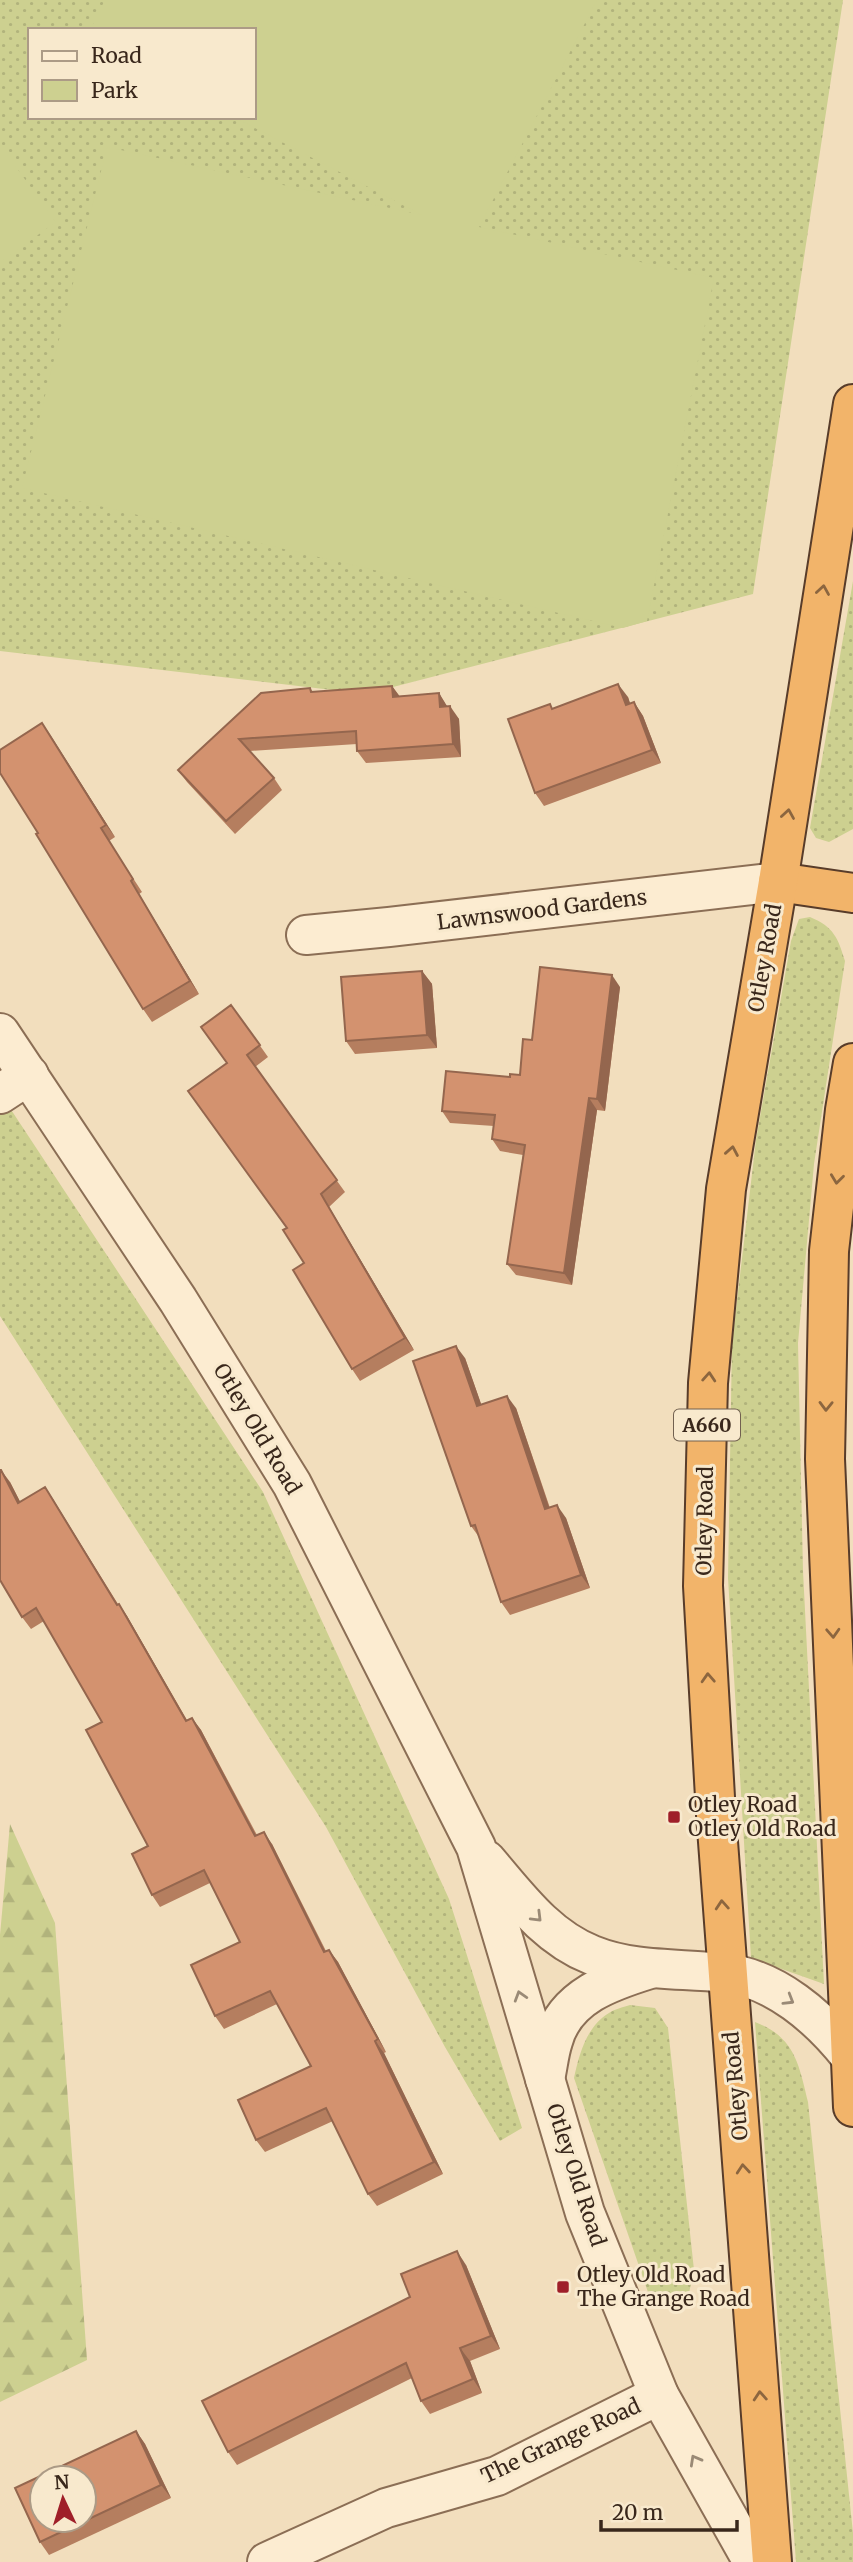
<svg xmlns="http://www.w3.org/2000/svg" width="853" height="2562" viewBox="0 0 853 2562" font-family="Merriweather,serif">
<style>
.green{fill:url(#green-dots);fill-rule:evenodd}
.forest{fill:url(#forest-firs)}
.pitch{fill:#cdd090}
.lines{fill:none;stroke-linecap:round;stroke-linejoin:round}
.minor-casing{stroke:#8b6e55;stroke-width:42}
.tertiary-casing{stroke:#8b6e55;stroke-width:42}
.trunk-casing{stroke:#583c2a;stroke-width:42}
.minor{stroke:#fcecd1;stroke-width:38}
.tertiary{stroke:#fcecd1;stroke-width:38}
.trunk{stroke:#f2b46a;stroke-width:38}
.wall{fill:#b57e5f}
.shaded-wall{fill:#94664e}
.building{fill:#d3926f;stroke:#94664e;stroke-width:2;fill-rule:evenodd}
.oneway{stroke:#8c663f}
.oneway2{stroke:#9a8a76}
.poi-dot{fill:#9f1f29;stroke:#f8e9cd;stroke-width:2.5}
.labels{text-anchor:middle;stroke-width:6;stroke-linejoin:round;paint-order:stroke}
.shield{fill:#f8e9cd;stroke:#726150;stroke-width:2}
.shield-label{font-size:19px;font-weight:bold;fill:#39271b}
.street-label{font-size:21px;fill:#39271b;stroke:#f8e9cd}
.poi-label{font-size:21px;fill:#39271b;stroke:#f8e9cd;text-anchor:start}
</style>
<defs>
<pattern id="green-dots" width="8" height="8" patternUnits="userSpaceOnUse" patternTransform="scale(1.75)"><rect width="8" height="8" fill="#cdd090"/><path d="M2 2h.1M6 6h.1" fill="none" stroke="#b1b37c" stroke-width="1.8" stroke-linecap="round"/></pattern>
<pattern id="forest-firs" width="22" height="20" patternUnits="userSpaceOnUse" patternTransform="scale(1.75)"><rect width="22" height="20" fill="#cdd090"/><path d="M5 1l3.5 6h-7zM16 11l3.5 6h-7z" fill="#b1b37c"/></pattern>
</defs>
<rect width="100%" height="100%" fill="#f2debd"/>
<g class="green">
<path d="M0,0H843L753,594L366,694L0,651ZM30,30H254V117H30Z"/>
<polygon points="853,581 853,829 829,842 816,838 810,828"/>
<path d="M810,917C834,927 838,938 845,961L814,1164L798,1343L803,1571L824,1984L751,1958L728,1578L732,1343L756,1140L791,941L799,919Z"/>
<polygon points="0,1093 263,1492 449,1899 522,2128 500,2141 445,2047 326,1827 0,1316"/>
<path d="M630,2005L655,2008L668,2028L694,2270L689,2293L673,2303L649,2295L574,2078C579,2055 586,2027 609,2013C615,2009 624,2007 630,2005Z"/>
<path d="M755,2022C795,2037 799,2065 808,2102L853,2533V2562H796Z"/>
</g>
<polygon class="forest" points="10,1824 55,1923 87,2360 0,2402 0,1935"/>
<g class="pitch">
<polygon points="105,0 597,0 479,227 714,278 647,621 623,628 22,488 107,147 422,215 234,117 254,117 254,30 90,30"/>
<polygon points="0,145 56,222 0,262"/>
</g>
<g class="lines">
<defs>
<g id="minor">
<polyline points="306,935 389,927 778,882"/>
<polyline points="0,1094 29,1075"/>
<polyline points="267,2562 386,2508 497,2476 659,2395"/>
</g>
<g id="tertiary">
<polyline points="0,1033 178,1300 292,1484 476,1847 585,2213 659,2395 753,2562"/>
<path d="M486,1860C517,1896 546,1937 592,1955C634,1972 680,1968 724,1973C775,1978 820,2018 850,2056"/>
<path d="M545,2079C548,2066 549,2053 553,2041C565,1996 611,1981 650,1969"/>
</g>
<g id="trunk">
<polyline points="778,882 853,893"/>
<polyline points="853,1063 845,1110 829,1251 825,1459 853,2107"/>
<polyline points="772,2562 716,1815 703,1586 708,1383 726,1189 778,882 853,404"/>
</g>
</defs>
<use href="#minor" class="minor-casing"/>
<use href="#tertiary" class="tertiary-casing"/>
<use href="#trunk" class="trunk-casing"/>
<use href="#minor" class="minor"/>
<use href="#tertiary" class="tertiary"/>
<use href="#trunk" class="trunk"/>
</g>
<g class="wall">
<polygon points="392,686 399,696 439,693 447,707 459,719 461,757 366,763 357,751 357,744 250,751 274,778 282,790 235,834 187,782 178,770 310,688 313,692"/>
<polygon points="628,697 630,704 634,702 643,716 661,763 544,806 535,793 553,708"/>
<polygon points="42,723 115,837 109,841 142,892 139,894 199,994 152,1022 143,1009 38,833"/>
<polygon points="422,971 432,984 437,1048 355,1054 346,1041"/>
<polygon points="620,987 605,1111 597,1110 572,1285 516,1275 507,1264 523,1155 500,1151 492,1139 494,1126 450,1123 442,1111 510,1077 520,1075 532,1040"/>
<polygon points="231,1005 268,1057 255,1067 345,1192 329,1207 414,1350 360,1381 352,1369 304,1263 227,1063"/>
<polygon points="465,1358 481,1404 516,1408 550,1508 566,1518 590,1588 510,1615 501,1602 479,1537 471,1526"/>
<polygon points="10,1482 20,1502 45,1487 118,1604 127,1616 187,1720 192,1718 201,1730 257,1835 272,1844 326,1951 329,1950 338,1962 386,2052 384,2053 443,2174 377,2206 368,2194 333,2121 265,2152 256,2140 311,2066 277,2004 224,2029 215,2016 240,1942 210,1883 160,1907 152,1895 148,1846 102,1722 44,1621 31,1629 22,1617"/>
<polygon points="466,2265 500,2349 470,2361 482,2393 430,2414 421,2401 412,2378 237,2465 228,2452 410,2297"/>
<polygon points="136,2431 145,2444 171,2498 49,2555 40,2542"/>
</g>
<g class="shaded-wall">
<polygon points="618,684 628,697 635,718 626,705"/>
<polygon points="392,686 401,698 393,697"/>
<polygon points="439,693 447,706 448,719 440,707"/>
<polygon points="634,702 643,716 661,763 652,750"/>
<polygon points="450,706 459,719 461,757 453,744"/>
<polygon points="42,723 51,736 115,837 106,825"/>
<polygon points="131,881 139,894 199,994 190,981"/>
<polygon points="422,971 432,984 437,1048 427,1035"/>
<polygon points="612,975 620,987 605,1111 597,1099"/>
<polygon points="589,1098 597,1110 572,1285 564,1273"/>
<polygon points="321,1194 329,1207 414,1350 405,1338"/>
<polygon points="456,1346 465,1358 486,1418 477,1406"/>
<polygon points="507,1396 516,1408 554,1522 545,1509"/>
<polygon points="1,1470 10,1482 27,1515 18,1503"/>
<polygon points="45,1487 53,1499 125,1617 117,1605"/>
<polygon points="557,1505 566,1518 590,1588 581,1575"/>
<polygon points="119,1604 127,1616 194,1733 186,1721"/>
<polygon points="192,1718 201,1730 263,1849 255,1836"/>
<polygon points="264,1832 272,1844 332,1965 324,1952"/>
<polygon points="329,1950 338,1962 386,2052 378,2039"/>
<polygon points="375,2041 384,2053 443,2174 434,2162"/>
<polygon points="457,2251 466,2265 500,2349 491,2336"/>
<polygon points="460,2348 470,2361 482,2393 473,2379"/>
<polygon points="136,2431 145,2444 171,2498 161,2485"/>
</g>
<g class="building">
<polygon points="618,684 626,705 634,702 652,750 535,793 508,719 550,704 552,709"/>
<polygon points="392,686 393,697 439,693 440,707 450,706 453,744 357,751 356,731 239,739 274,778 226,821 178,770 261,693 310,688 311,692"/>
<polygon points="42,723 106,825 101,828 133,879 131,881 190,981 143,1009 36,834 38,833 0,773 0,750"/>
<polygon points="540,967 612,975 597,1099 589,1098 564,1273 507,1264 525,1145 492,1139 495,1115 442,1111 446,1071 510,1077 510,1074 520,1075 523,1039 532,1040"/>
<polygon points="422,971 427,1035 346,1041 341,977"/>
<polygon points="231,1005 260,1045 247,1055 337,1180 321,1194 405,1338 352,1369 293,1270 304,1263 283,1230 287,1228 188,1091 227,1063 201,1027"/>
<polygon points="456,1346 477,1406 507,1396 545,1509 557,1505 581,1575 501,1602 475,1525 471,1526 413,1361"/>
<polygon points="0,1470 1,1470 18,1503 45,1487 117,1605 119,1604 186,1721 192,1718 255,1836 264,1832 324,1952 329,1950 378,2039 375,2041 434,2162 368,2194 326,2108 256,2140 238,2100 311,2066 270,1991 215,2016 191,1965 240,1942 204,1870 152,1895 132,1854 148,1846 86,1730 102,1722 36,1608 22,1617 0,1580"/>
<polygon points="457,2251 491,2336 460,2348 473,2379 421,2401 406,2363 228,2452 202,2401 410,2297 401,2274"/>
<path d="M136,2431L161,2485L40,2542L15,2488ZM42,2478H84V2520H42Z"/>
</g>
<defs><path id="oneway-chevron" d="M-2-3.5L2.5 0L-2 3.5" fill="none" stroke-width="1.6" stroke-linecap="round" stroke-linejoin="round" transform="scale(1.75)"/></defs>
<g class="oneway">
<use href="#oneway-chevron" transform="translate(823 590) rotate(-81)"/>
<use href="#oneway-chevron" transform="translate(788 814) rotate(-81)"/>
<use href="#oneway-chevron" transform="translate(732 1151) rotate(-80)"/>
<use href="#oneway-chevron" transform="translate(837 1179) rotate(97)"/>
<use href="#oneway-chevron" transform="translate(709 1377) rotate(-86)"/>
<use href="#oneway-chevron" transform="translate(826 1406) rotate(91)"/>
<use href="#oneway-chevron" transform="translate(833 1633) rotate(87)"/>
<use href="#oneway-chevron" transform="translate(708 1678) rotate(-93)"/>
<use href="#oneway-chevron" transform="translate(722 1905) rotate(-94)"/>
<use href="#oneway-chevron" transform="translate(743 2169) rotate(-95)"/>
<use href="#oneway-chevron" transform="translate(760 2396) rotate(-94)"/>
</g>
<g class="oneway2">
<use href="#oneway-chevron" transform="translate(537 1917) rotate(45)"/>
<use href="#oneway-chevron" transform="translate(520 1996) rotate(-107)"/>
<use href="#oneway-chevron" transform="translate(789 2000) rotate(31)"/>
<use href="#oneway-chevron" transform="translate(695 2460) rotate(-119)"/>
</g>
<g class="poi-dot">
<rect x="667" y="1810" width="14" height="14" rx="3.5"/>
<rect x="556" y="2280" width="14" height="14" rx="3.5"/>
</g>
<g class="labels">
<rect class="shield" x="674" y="1409.5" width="66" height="31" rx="5"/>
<g class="shield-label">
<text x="707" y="1432">A660</text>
</g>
<g class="street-label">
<text transform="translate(542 910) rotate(-7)" y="7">Lawnswood Gardens</text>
<text transform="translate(765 958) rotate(-80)" y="7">Otley Road</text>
<text transform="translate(257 1429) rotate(59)" y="7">Otley Old Road</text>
<text transform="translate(705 1521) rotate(-89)" y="7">Otley Road</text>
<text transform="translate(736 2086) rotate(-95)" y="7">Otley Road</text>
<text transform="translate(576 2175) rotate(72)" y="7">Otley Old Road</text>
<text transform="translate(561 2441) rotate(-25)" y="7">The Grange Road</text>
</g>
<g class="poi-label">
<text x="688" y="1812">Otley Road<tspan x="688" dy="24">Otley Old Road</tspan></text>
<text x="577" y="2282">Otley Old Road<tspan x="577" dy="24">The Grange Road</tspan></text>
</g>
</g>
<rect x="28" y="28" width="228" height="91" fill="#f8e9cd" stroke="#ac9b86" stroke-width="2"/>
<rect x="42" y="51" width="35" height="10" fill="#fcecd1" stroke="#ac9b86" stroke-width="2"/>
<text x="91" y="63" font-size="21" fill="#39271b">Road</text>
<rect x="42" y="80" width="35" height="21" fill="#cdd090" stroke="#ac9b86" stroke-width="2"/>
<text x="91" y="98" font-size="21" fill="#39271b">Park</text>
<g transform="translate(63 2499) rotate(356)"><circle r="33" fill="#f8e9cd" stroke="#ac9b86" stroke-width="2"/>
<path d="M0-5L12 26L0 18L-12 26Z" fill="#9f1f29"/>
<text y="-10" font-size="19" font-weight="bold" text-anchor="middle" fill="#39271b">N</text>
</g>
<path d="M601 2520v10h136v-10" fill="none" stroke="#39271b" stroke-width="3.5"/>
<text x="612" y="2520" font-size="21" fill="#39271b" stroke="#f8e9cd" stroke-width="5" paint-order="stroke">20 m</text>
</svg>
